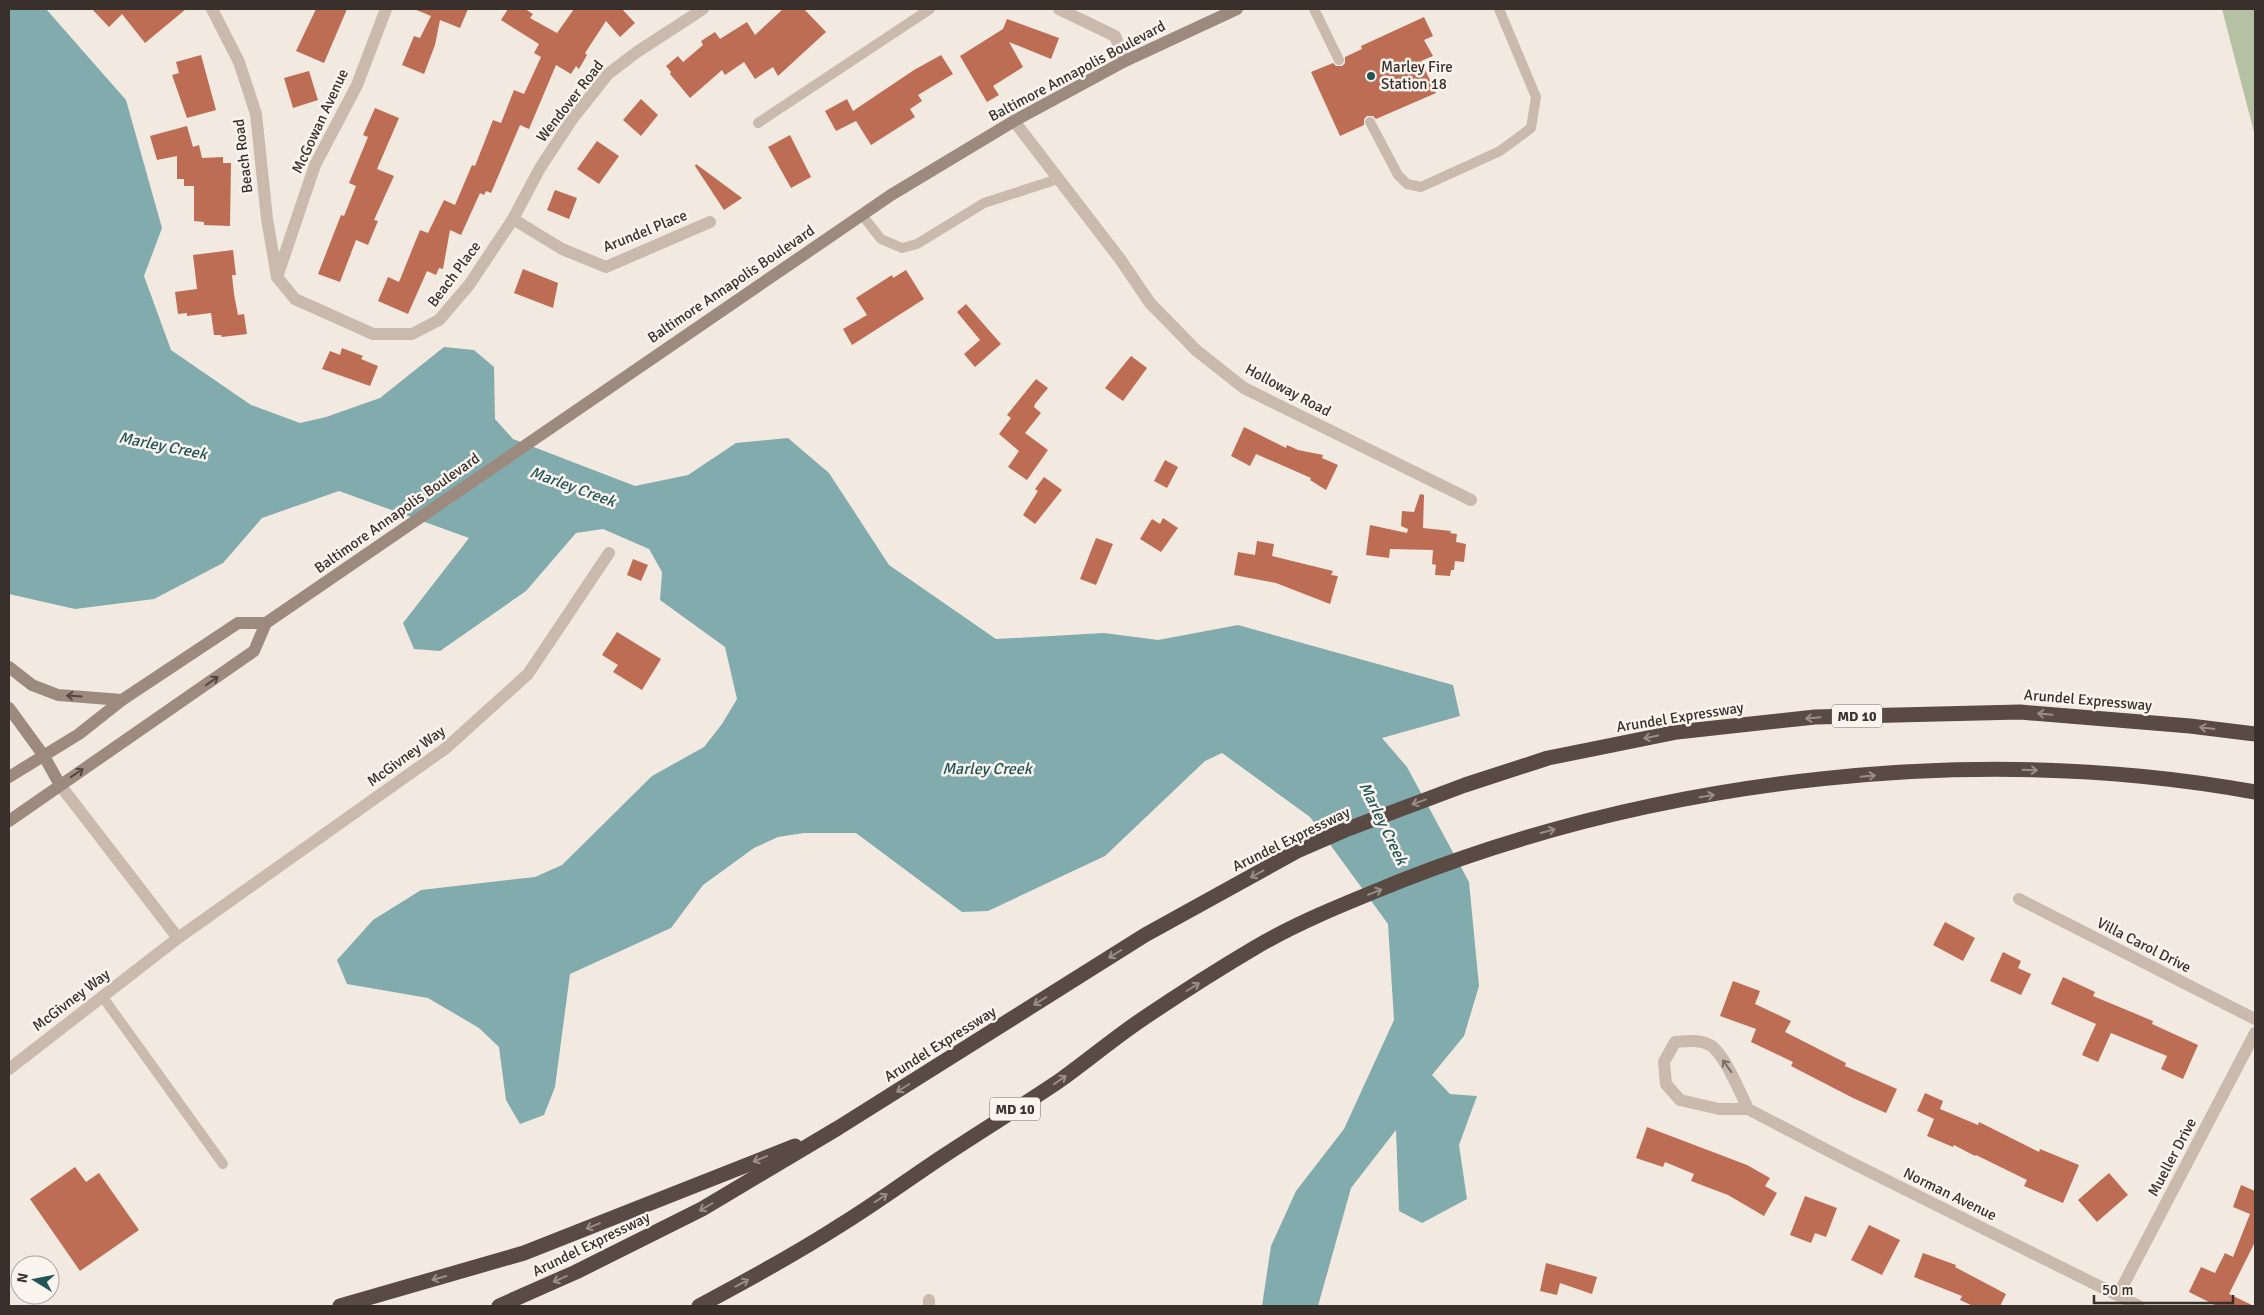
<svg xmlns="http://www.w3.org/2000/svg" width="2264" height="1315" viewBox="0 0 2264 1315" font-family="Signika,sans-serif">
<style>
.green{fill:#b6c0a2}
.water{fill:#82abad}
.building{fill:#bd6d54}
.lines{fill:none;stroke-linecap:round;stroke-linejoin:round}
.lane{stroke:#cabaad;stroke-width:10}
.street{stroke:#cabaad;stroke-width:12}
.secondary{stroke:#9d8a7f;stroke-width:12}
.highway{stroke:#594a43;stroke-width:15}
.oneway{stroke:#524640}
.oneway2{stroke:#998e87}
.oneway3{stroke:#7a6e66}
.poi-dot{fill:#235457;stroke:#f9f4ed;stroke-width:2}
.labels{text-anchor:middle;stroke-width:5;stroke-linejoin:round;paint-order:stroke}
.shield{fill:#f9f4ed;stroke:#736a65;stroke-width:1}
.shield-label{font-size:14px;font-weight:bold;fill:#392f2b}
.poi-label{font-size:15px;fill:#392f2b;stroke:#f9f4ed;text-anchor:start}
.street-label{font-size:15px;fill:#392f2b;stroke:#f9f4ed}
.water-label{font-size:16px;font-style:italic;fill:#235457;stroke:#f9f4ed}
</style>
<rect width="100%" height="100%" fill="#f2eae1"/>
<polygon class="green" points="2222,9 2255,9 2255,136"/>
<polygon class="water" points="9,9 46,9 126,100 162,228 144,276 171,350 251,405 300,423 326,417 380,398 444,347 474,350 494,367 495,419 513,439 635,486 688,475 736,443 788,438 829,473 889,565 996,639 1104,633 1158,640 1238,625 1453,685 1460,716 1382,738 1407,767 1469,882 1479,986 1464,1036 1432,1075 1450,1094 1477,1096 1459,1145 1467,1199 1422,1223 1399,1211 1396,1130 1351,1188 1318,1306 1262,1306 1271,1246 1296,1191 1344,1129 1394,1020 1388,924 1310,817 1222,753 1205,761 1105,856 988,911 962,912 856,833 804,833 778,837 754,848 703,885 671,928 570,974 555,1087 544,1115 520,1124 506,1100 499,1047 479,1028 428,998 347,984 337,960 373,920 421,890 535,877 562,865 652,776 704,747 722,724 737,699 725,647 660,600 662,572 649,549 603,529 576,533 526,591 440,651 414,649 403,623 469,538 339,491 262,518 223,563 154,599 75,609 9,594"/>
<g class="building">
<polygon points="92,9 186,9 145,43 122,14 109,27"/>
<polygon points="316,9 347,9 324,63 296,51"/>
<polygon points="414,9 468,9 460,28 440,20 435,45 424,74 402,65 414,36 420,38 431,16"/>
<polygon points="508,9 525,9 533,14 530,18 557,33 574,9 622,9 635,23 620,37 606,21 585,53 587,55 579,69 576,66 571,74 556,65 529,129 520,125 491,193 486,191 484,195 480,193 461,235 450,230 443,269 439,268 436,275 427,271 408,314 378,301 388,277 399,282 420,230 428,233 444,200 455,205 472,165 475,166 493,120 501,123 514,90 524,94 541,57 534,53 539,44 501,20"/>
<polygon points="783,9 804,9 826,32 778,76 773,67 755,79 744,62 725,75 722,70 690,98 670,74 671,72 666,66 678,56 683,62 703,45 701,41 715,32 720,39 747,22 755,35"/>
<polygon points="1424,17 1433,36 1424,40 1433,56 1421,61 1436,93 1376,119 1373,116 1367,116 1364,119 1364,125 1340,136 1311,72 1333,63 1336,66 1342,66 1345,63 1345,57 1362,49 1361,46"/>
<polygon points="1007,19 1059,38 1051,59 1009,42 1023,67 993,86 999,95 987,102 960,56 1003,29"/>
<polygon points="201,55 216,110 187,118 172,75 179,73 176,62"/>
<polygon points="941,55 953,74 918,95 922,101 910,109 915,117 871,145 856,121 836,131 825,111 847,99 853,111 914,70"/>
<polygon points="309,71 318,100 293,108 284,78"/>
<polygon points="641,99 658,115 641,136 623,120"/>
<polygon points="375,108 399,118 377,169 394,176 374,220 378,221 368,245 356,240 340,282 318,274 341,215 344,216 356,186 349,183 368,137 363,135"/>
<polygon points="187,126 193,147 199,145 202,158 223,157 223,163 231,163 230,226 204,225 204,222 194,221 194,186 184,186 184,179 177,179 177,156 157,160 150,136"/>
<polygon points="790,135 811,177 791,188 768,147"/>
<polygon points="597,141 619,156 599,184 577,169"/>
<polygon points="696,164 742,198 724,210 695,166"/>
<polygon points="555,190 577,198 569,219 547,210"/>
<polygon points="233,250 236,275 232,275 234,294 238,315 244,314 247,334 222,337 221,335 214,335 211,313 187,316 187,313 178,314 175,292 197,289 193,255"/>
<polygon points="523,269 558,283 553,308 514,293"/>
<polygon points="906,270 924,299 852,345 843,329 867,315 856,298 892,275 893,278"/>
<polygon points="966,304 1001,344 975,367 964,354 980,340 957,312"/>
<polygon points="342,348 363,356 361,359 378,366 370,386 322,369 330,351 340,355"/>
<polygon points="1131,356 1147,368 1123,401 1105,388"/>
<polygon points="1036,379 1048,388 1035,404 1034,407 1041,413 1025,433 1048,450 1027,480 1008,467 1019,451 999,434 1011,418 1007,415"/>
<polygon points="1244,427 1286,448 1287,445 1298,450 1323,455 1322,458 1338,465 1326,490 1310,480 1311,478 1256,454 1250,466 1231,456"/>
<polygon points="1165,460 1178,467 1167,488 1154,481"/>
<polygon points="1044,477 1062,490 1035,524 1023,515 1038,491 1035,489"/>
<polygon points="1420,494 1424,495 1423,528 1451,531 1450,533 1457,534 1456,542 1466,544 1464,562 1455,561 1454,570 1451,570 1450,576 1435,575 1436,565 1432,564 1433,550 1390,549 1389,558 1366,555 1370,525 1407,533 1408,529 1401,526 1402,511 1414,512"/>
<polygon points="1163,518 1178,528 1161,552 1140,539 1152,519 1160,524"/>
<polygon points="1096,538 1113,544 1096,585 1080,579"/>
<polygon points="1257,541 1274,544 1272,556 1333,571 1331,575 1338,576 1330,604 1276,583 1234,575 1238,552 1255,555"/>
<polygon points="633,559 648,565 641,581 627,575"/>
<polygon points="617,632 661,659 642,690 613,672 618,665 602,655"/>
<polygon points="1945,922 1975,938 1963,961 1933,945"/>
<polygon points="2003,952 2021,961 2018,968 2031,974 2021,995 1990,981"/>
<polygon points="2063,977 2095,992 2093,996 2153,1021 2152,1024 2198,1045 2183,1079 2161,1069 2167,1056 2111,1033 2098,1062 2082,1055 2096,1024 2051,1004"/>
<polygon points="1733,981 1760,991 1755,1004 1791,1021 1785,1032 1846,1063 1845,1066 1897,1089 1886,1113 1853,1098 1791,1066 1793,1062 1751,1042 1756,1029 1720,1016"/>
<polygon points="1925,1093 1943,1101 1940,1109 1978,1125 1979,1122 2039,1152 2040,1149 2079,1165 2063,1203 2024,1186 2027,1180 1976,1155 1975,1156 1954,1145 1953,1147 1927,1136 1934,1119 1917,1111"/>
<polygon points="1647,1127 1747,1165 1770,1178 1765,1186 1777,1193 1764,1216 1728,1195 1691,1181 1694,1174 1665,1162 1663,1167 1636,1158"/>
<polygon points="75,1167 86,1182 99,1173 139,1230 80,1271 30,1199"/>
<polygon points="2109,1173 2128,1195 2097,1222 2078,1200"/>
<polygon points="2241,1185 2255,1191 2255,1242 2229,1294 2254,1306 2217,1306 2189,1292 2201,1267 2215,1273 2225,1253 2233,1257 2250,1214 2233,1207"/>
<polygon points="1805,1196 1837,1208 1826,1237 1815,1233 1811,1243 1790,1235"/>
<polygon points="1869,1225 1900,1240 1882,1275 1851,1260"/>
<polygon points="1923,1253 1956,1265 1955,1267 2006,1294 2000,1306 1973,1306 1960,1300 1962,1296 1914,1277"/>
<polygon points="1546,1263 1597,1277 1592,1294 1560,1283 1557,1295 1540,1291"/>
</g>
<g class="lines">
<g class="lane">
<polyline points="1314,9 1339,60"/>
<polyline points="1370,122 1398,175 1407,184 1421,187 1500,151 1531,128 1536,97 1499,9"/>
<polyline points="758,123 930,9"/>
<polyline points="862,215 881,239 902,248 917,244 984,203 1058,179"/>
<polyline points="102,996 223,1164"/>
</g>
<g class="street">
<polyline points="212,9 239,62 256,114 267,219 277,277 295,299 373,334 412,334 439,320 469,285 513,219 540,168 573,118 608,74 637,52 703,9"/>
<polyline points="1059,9 1115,36 1125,61"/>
<polyline points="1014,121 1120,259 1150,303 1197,351 1244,388 1471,500"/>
<polyline points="513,219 562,249 606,267 710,222"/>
<polyline points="277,277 315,165 357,85 386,9"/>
<polyline points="60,785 178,938"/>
<polyline points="2019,899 2255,1019"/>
<polyline points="9,1069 178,938 446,748 528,674 609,553"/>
<path d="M1748,1109C1741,1094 1724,1053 1710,1045C1699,1039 1687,1041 1675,1042L1664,1062L1666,1084L1680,1100L1719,1109H1748L1846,1160L2139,1306"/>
<polyline points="2118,1295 2255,1033"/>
<polyline points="929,1300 929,1306"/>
</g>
<g class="secondary">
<polyline points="9,667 32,685 58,695 122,700"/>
<polyline points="9,708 44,756 60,785"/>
<polyline points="9,777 79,734 122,700 238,623 266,623"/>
<polyline points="9,821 254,651 266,623 891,195 1014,121 1125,61 1237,9"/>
</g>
<g class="highway">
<polyline points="340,1306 524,1253 795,1146"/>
<polyline points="499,1306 576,1272 702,1209 838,1128 1145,935 1299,850 1345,830 1465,785 1548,758 1677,732 1815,717 2020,712 2190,726 2255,734"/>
<path d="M699,1306C746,1281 794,1255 839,1226C875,1204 910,1178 945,1155C983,1130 1022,1106 1059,1081C1087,1061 1113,1039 1141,1020C1178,995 1217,970 1256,947C1302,920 1354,900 1403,880C1665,777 1978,742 2255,792"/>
</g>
</g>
<defs><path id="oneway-shaft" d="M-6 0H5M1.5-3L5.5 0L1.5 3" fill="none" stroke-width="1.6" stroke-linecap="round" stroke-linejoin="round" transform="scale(1.25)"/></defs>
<g class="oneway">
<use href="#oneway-shaft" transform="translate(212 681) rotate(-35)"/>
<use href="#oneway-shaft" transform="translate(74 696) rotate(-176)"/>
<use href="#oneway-shaft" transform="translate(77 773) rotate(-34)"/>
</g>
<g class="oneway2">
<use href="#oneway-shaft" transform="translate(2045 714) rotate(-175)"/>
<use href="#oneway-shaft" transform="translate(1813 718) rotate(175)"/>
<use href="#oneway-shaft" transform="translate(2207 728) rotate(-173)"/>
<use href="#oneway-shaft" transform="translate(1651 737) rotate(169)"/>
<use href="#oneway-shaft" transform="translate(2030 770) rotate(2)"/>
<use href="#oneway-shaft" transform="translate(1868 776) rotate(-5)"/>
<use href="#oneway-shaft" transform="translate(1707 796) rotate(-9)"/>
<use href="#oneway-shaft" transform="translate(1419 802) rotate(160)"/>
<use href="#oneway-shaft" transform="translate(1548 831) rotate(-15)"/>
<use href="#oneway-shaft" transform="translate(1257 874) rotate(151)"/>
<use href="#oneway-shaft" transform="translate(1375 892) rotate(-22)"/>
<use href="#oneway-shaft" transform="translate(1115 954) rotate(148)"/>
<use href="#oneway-shaft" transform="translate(1193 987) rotate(-32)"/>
<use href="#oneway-shaft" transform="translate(1040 1001) rotate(148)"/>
<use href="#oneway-shaft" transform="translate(1060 1080) rotate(-35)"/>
<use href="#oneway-shaft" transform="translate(903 1088) rotate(148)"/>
<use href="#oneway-shaft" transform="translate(760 1159) rotate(158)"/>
<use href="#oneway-shaft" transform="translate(881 1198) rotate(-34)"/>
<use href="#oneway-shaft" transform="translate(706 1207) rotate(150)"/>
<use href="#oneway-shaft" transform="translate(593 1226) rotate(158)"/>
<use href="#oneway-shaft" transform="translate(439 1278) rotate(164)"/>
<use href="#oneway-shaft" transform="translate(560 1279) rotate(156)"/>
<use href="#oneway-shaft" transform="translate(742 1283) rotate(-28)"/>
</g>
<use class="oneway3" href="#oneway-shaft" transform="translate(1727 1066) rotate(-126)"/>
<circle class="poi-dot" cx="1371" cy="76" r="5"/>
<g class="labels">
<g class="shield">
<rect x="1832" y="704.5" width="50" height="23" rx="4"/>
<rect x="990" y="1097.5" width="50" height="23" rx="4"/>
</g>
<g class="shield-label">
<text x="1857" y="721">MD 10</text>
<text x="1015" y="1114">MD 10</text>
</g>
<g class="poi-label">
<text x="1381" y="72">Marley Fire<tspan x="1381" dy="17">Station 18</tspan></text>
</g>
<g class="street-label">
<text transform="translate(1077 71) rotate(-28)" y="5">Baltimore Annapolis Boulevard</text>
<text transform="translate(570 101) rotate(-52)" y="5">Wendover Road</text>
<text transform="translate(320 121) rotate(-65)" y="5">McGowan Avenue</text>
<text transform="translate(243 156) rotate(-97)" y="5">Beach Road</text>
<text transform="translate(645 231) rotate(-22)" y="5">Arundel Place</text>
<text transform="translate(454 274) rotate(-53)" y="5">Beach Place</text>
<text transform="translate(731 284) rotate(-34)" y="5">Baltimore Annapolis Boulevard</text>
<text transform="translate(1288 390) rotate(28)" y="5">Holloway Road</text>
<text transform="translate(397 513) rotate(-35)" y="5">Baltimore Annapolis Boulevard</text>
<text transform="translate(2088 700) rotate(5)" y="5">Arundel Expressway</text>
<text transform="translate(1680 717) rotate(-9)" y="5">Arundel Expressway</text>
<text transform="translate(406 756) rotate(-36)" y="5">McGivney Way</text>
<text transform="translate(1291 839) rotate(-26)" y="5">Arundel Expressway</text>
<text transform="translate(2144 945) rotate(27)" y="5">Villa Carol Drive</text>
<text transform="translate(71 1000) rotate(-37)" y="5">McGivney Way</text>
<text transform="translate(940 1044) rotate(-32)" y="5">Arundel Expressway</text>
<text transform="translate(2172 1157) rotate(-62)" y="5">Mueller Drive</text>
<text transform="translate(1950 1194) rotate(26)" y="5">Norman Avenue</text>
<text transform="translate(591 1244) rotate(-26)" y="5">Arundel Expressway</text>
</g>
<g class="water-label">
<text transform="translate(163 445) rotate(11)" y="6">Marley Creek</text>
<text transform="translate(573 486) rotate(20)" y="6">Marley Creek</text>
<text x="987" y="774">Marley Creek</text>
<text transform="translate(1384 823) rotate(64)" y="6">Marley Creek</text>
</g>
</g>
<rect width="2264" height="1315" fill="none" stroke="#392f2b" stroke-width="20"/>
<g transform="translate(35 1280) rotate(280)"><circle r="24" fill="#f9f4ed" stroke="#aca59f"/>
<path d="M0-4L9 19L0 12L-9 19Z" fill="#235457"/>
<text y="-8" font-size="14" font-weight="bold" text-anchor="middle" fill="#392f2b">N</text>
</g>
<path d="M2094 1295v8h139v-8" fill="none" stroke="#392f2b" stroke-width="2.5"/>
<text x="2102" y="1295" font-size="15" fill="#392f2b" stroke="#f9f4ed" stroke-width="4" paint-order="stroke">50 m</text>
</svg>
